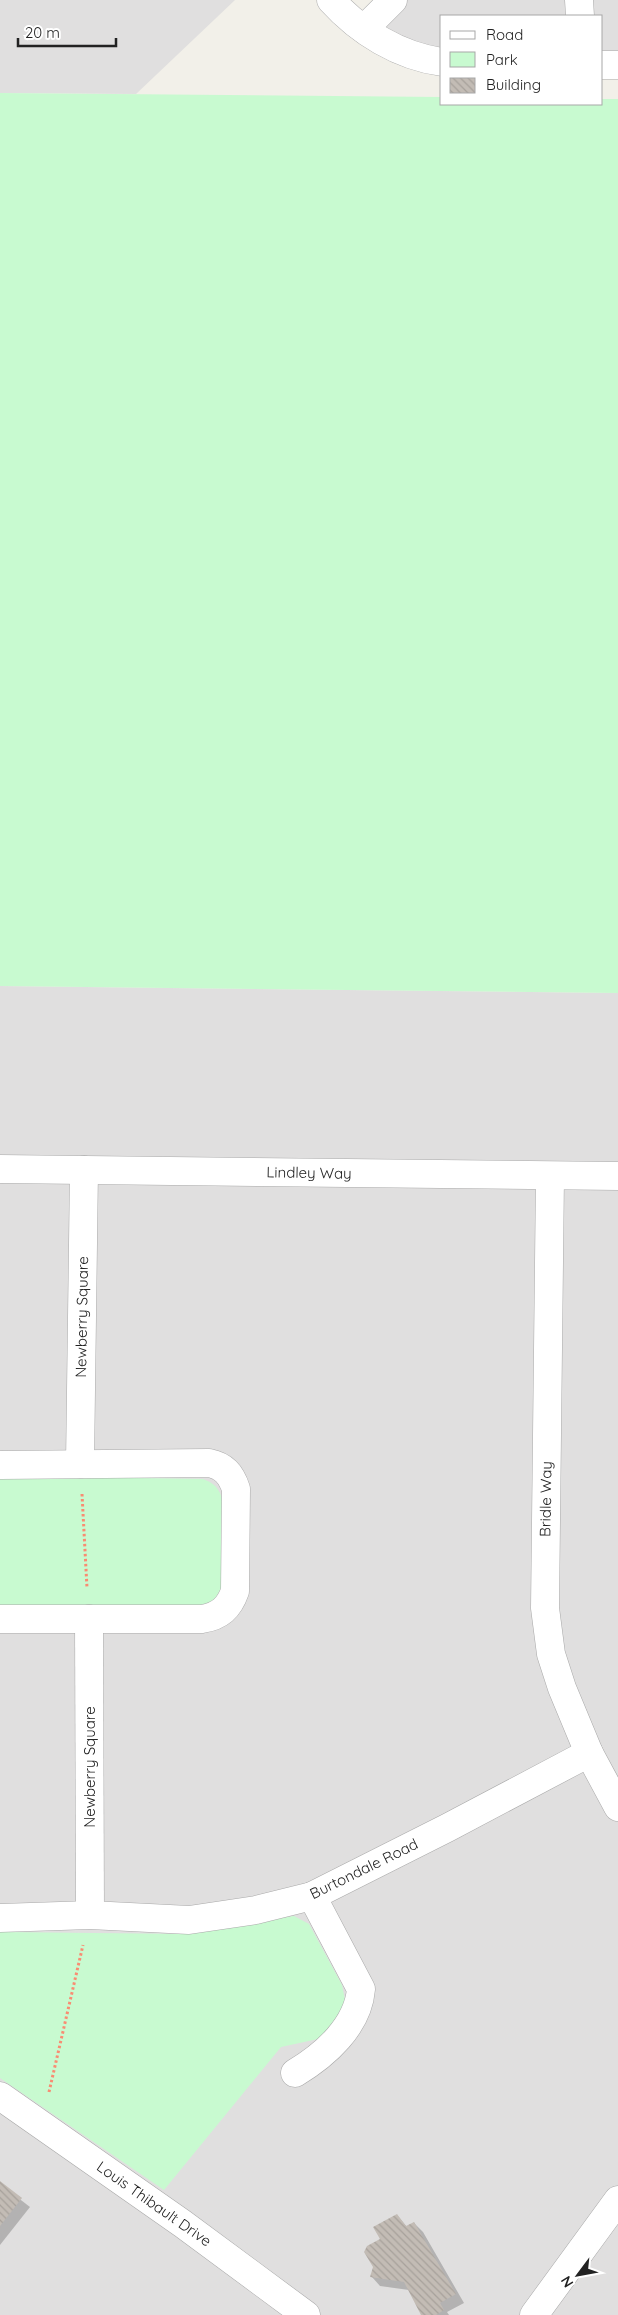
<svg xmlns="http://www.w3.org/2000/svg" width="618" height="2315" viewBox="0 0 618 2315" font-family="Quicksand,sans-serif">
<style>
.residential{fill:#e0dfdf}
.park{fill:#c8fad0}
.shadow{fill:#0003}
.building{fill:url(#building-back-hatch)}
.lines{fill:none;stroke-linecap:round;stroke-linejoin:round}
.street-casing{stroke:#a9a9a9;stroke-width:29}
.path{stroke:#f98c72;stroke-width:3;stroke-dasharray:2.5 2.5;stroke-linecap:butt}
.street{stroke:#fff;stroke-width:28}
.labels{text-anchor:middle;stroke-width:4;stroke-linejoin:round;paint-order:stroke}
.street-label{font-size:15px;fill:#222;stroke:#fff}
</style>
<defs>
<pattern id="building-back-hatch" width="6" height="6" patternUnits="userSpaceOnUse" patternTransform="scale(1.25)"><rect width="6" height="6" fill="#c3bcb5"/><path d="M-1 5l2 2M0 0l6 6M5-1l2 2" fill="none" stroke="#a7a19b"/></pattern>
</defs>
<rect width="100%" height="100%" fill="#f2f0e9"/>
<g class="residential">
<polygon points="0,0 235,0 136,94 0,93"/>
<polygon points="390,0 618,0 618,63 602,63 602,16 442,16 442,59 382,40"/>
<polygon points="0,986 618,993 618,2315 0,2315"/>
</g>
<g class="park">
<polygon points="0,93 442,97 442,104 602,104 602,99 618,99 618,993 0,986"/>
<path d="M0,1476L203,1479C211,1482 216,1485 220,1493C227,1508 222,1568 222,1587L213,1602L205,1607H0Z"/>
<polygon points="294,1916 309,1924 342,1985 345,2000 343,2007 327,2033 318,2039 281,2047 164,2190 0,2078 0,1932 186,1934"/>
</g>
<g class="shadow">
<polygon points="0,2184 30,2207 0,2245"/>
<polygon points="397,2215 407,2227 414,2223 423,2232 464,2303 447,2312 449,2315 423,2315 409,2290 380,2286 372,2277 382,2240"/>
</g>
<g class="building">
<polygon points="0,2181 22,2198 0,2226"/>
<polygon points="397,2214 406,2226 414,2222 456,2294 440,2303 444,2310 436,2315 421,2315 404,2282 370,2277 373,2267 364,2252 367,2246 380,2239 373,2227"/>
</g>
<g class="lines">
<defs>
<g id="street">
<path d="M331,0C360,32 399,56 442,62"/>
<polyline points="579,0 580,16"/>
<polyline points="364,29 393,0"/>
<polyline points="602,65 618,65"/>
<polyline points="0,1169 618,1176"/>
<polyline points="550,1176 545,1608 551,1654 562,1688 589,1753 618,1807"/>
<polyline points="80,1464 84,1170"/>
<path d="M0,1465L209,1463C224,1466 231,1474 236,1489L235,1591C229,1608 220,1616 202,1619H0"/>
<polyline points="89,1619 90,1915"/>
<polyline points="0,1918 90,1915 189,1920 256,1910 312,1896 447,1828 589,1753"/>
<path d="M295,2073C325,2055 358,2026 361,1989L312,1896"/>
<polyline points="0,2096 183,2224 306,2315"/>
<polyline points="534,2315 618,2200"/>
</g>
</defs>
<use href="#street" class="street-casing"/>
<g class="path">
<polyline points="82,1494 87,1588"/>
<polyline points="49,2092 83,1945"/>
</g>
<use href="#street" class="street"/>
</g>
<g class="labels">
<g class="street-label">
<text transform="translate(309 1173) rotate(1)" y="5">Lindley Way</text>
<text transform="translate(82 1317) rotate(-89)" y="5">Newberry Square</text>
<text transform="translate(546 1499) rotate(-89)" y="5">Bridle Way</text>
<text transform="translate(90 1767) rotate(-90)" y="5">Newberry Square</text>
<text transform="translate(364 1869) rotate(-26)" y="5">Burtondale Road</text>
<text transform="translate(154 2204) rotate(35)" y="5">Louis Thibault Drive</text>
</g>
</g>
<rect x="440" y="15" width="162" height="90" fill="#ffffff" stroke="#a7a7a7"/>
<rect x="450" y="31" width="25" height="8" fill="#ffffff" stroke="#a7a7a7"/>
<text x="486" y="40" font-size="15" fill="#222222">Road</text>
<rect x="450" y="52" width="25" height="15" fill="#c8fad0" stroke="#a7a7a7"/>
<text x="486" y="65" font-size="15" fill="#222222">Park</text>
<rect x="450" y="78" width="25" height="15" fill="url(#building-back-hatch)" stroke="#a7a7a7"/>
<text x="486" y="90" font-size="15" fill="#222222">Building</text>
<g transform="translate(578 2275) rotate(238)" stroke="#ffffff" stroke-width="4" paint-order="stroke">
<path d="M0-4L9 19L0 12L-9 19Z" fill="#222222"/>
<text y="-8" font-size="14" font-weight="bold" text-anchor="middle" fill="#222222">N</text>
</g>
<path d="M18 38v8h98v-8" fill="none" stroke="#222222" stroke-width="2.5"/>
<text x="25" y="38" font-size="15" fill="#222222" stroke="#ffffff" stroke-width="4" paint-order="stroke">20 m</text>
</svg>
